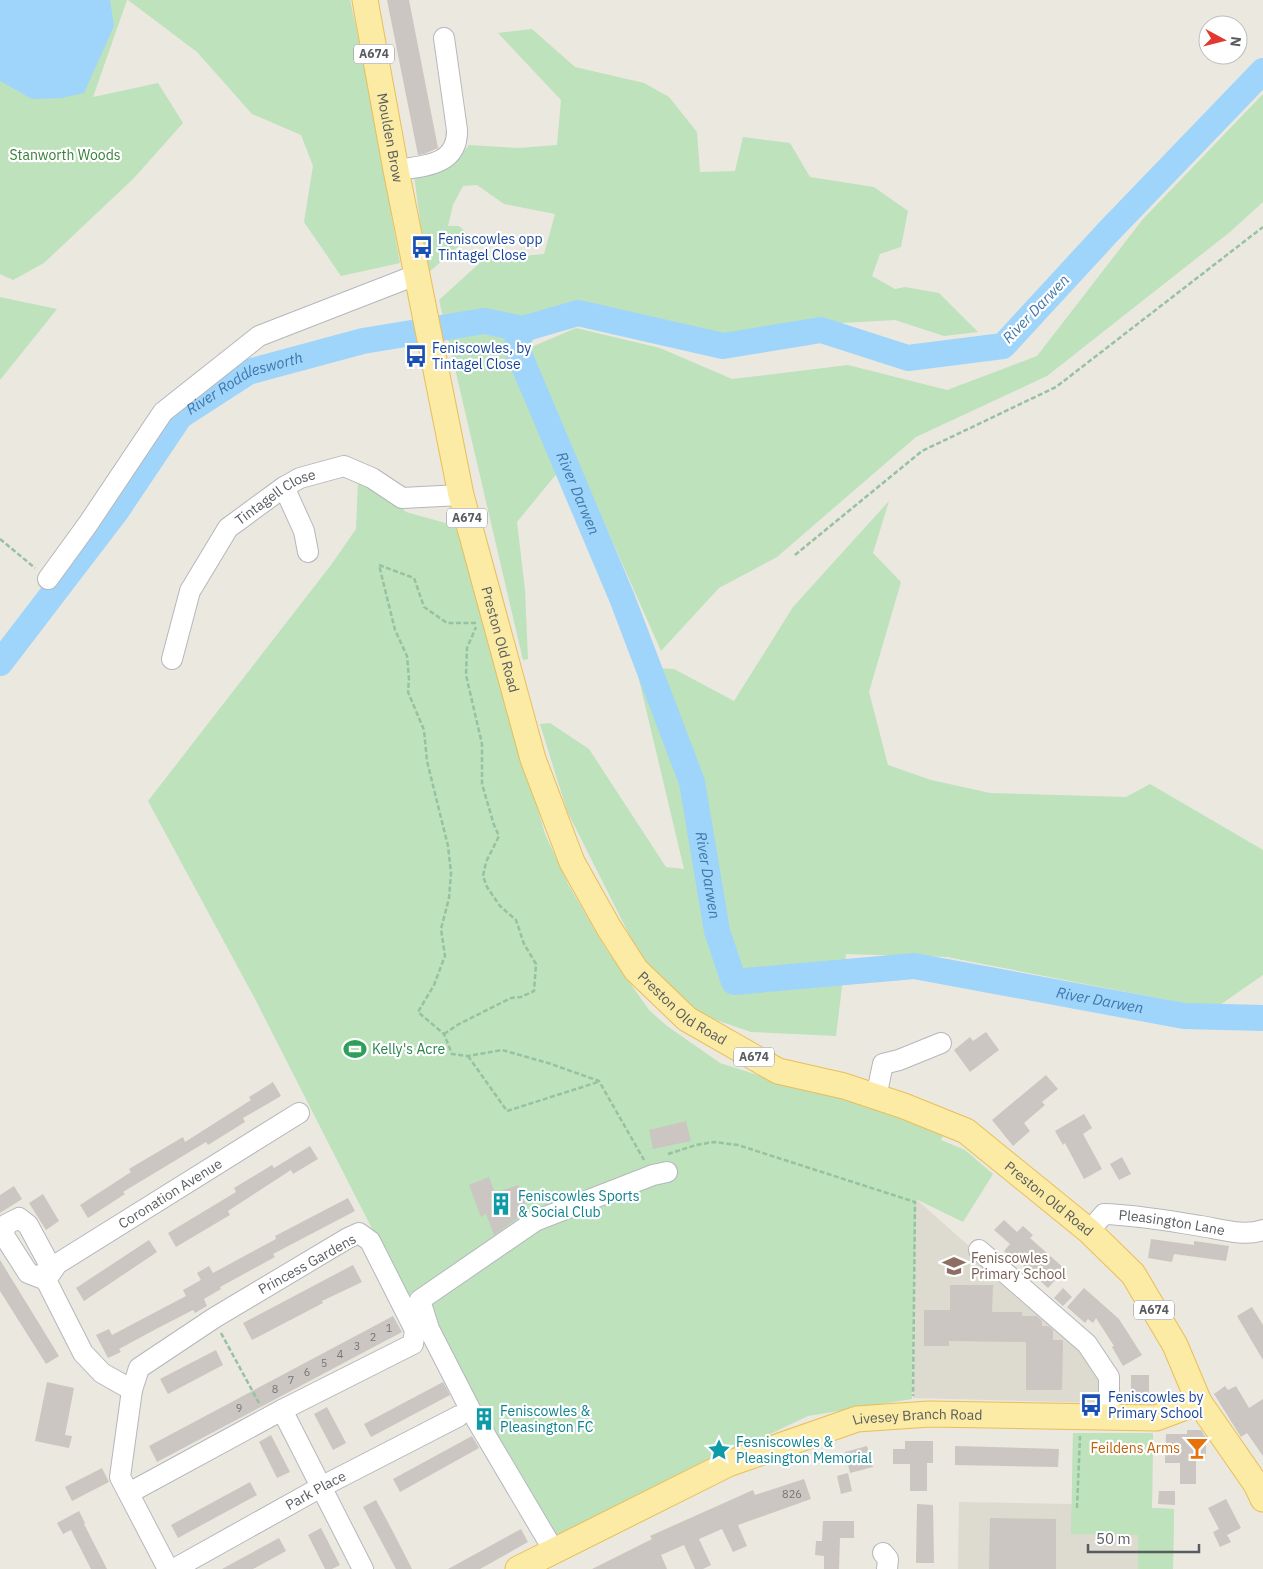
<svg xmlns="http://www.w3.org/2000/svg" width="1263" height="1569" viewBox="0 0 1263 1569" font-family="'IBM Plex Sans',sans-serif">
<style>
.education{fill:#dddad0}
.green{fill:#bde2bc}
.water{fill:#9fd5fb}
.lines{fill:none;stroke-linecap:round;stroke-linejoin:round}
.river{stroke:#9fd5fb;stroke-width:26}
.building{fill:#cbc6c1}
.minor-casing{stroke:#b5b7bc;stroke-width:22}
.major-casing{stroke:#eabe58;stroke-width:27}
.path{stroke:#96c2a1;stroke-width:2.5;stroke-dasharray:5 2.5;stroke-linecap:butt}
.minor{stroke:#fff;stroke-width:20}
.major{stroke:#fbeba4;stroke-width:25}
.labels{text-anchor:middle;stroke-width:4.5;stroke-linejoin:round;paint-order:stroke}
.number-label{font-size:11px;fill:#757678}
.shield{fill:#fff;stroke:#8a8d90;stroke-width:1}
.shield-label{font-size:12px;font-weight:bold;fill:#585c60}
.street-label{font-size:14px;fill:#585c60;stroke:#fff}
.park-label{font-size:14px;fill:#378038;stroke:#fff}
.transit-label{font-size:14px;fill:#164399;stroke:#fff;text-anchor:start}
.leisure-label{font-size:14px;fill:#27864d;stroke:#fff;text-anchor:start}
.culture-label{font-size:14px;fill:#0d838f;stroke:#fff;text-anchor:start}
.education-label{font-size:14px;fill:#785e54;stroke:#fff;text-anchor:start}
.food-label{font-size:14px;fill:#c56008;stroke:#fff;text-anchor:end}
.water-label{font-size:15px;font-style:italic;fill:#3f77ab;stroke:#fff}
</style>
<rect width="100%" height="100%" fill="#ebe8df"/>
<g class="education">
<polygon points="916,1199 1068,1334 1103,1379 1103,1403 913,1398"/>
<polygon points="1073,1433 1153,1433 1152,1508 1174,1509 1173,1569 958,1569 959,1502 1072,1504"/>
</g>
<g class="green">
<polygon points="0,0 127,0 93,97 158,83 183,123 134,178 44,263 13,280 0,274"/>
<polygon points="128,0 350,0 364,63 400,263 341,276 304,222 313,166 301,135 252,114 197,52"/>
<polygon points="532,29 575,67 644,83 669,97 697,132 700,172 735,171 743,137 790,143 810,177 874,187 908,211 901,247 880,254 872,276 895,289 905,287 939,293 978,332 944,336 895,320 806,325 731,338 674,335 570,302 515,325 509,343 558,472 517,522 525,590 528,659 523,660 439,300 483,260 544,254 555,214 504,204 477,185 463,186 453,205 448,226 459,226 470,236 427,274 414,175 453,165 469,145 518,148 557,145 561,100 498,33"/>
<polygon points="1263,94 1263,202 1230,232 1047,376 916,437 777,557 719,588 661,651 534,365 529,348 576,328 660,348 732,379 848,365 947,390 1037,356 1143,219"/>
<polygon points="0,297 57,309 0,380"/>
<polygon points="373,480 406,512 456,526 545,834 568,884 604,946 649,1010 667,1026 720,1063 796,1087 856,1101 943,1136 941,1140 965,1150 993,1174 963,1222 916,1199 912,1399 808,1416 539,1543 393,1270 254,997 148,801 331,565 356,529 358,482"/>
<polygon points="889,501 873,553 901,582 869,692 888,765 931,780 990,793 1126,797 1150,784 1263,850 1263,975 1214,1009 947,957 846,954 836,1036 751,1032 690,1011 642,960 567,811 540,724 550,723 589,749 666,867 684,869 636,667 674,669 734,701 793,607"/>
<polygon points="1073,1433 1153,1433 1152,1508 1174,1509 1173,1569 1138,1569 1138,1535 1071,1534"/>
</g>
<polygon class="water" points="0,0 110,0 114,26 84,93 62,98 32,99 0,81"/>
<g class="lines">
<g class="river">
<path id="s1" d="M1263,71L1109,231L1003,346L908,358L821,330L723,346L578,313L523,329L516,347L622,598L692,782L717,931L734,982L914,966L1184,1016L1263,1018"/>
<path id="s2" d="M0,663L117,510L180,416L248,372L363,341L484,321L523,329"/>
</g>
</g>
<g class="building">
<polygon points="387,0 409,0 438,148 424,154 418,155"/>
<polygon points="986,1032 999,1050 970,1072 954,1050 970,1037 973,1041"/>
<polygon points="1046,1075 1058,1089 1042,1102 1045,1105 1024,1123 1030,1131 1013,1146 992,1120"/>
<polygon points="273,1082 281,1096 243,1118 245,1122 208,1145 206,1142 123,1192 125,1194 88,1218 80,1205 131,1172 129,1169 183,1137 185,1142 251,1100 249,1097"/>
<polygon points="1084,1114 1092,1128 1083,1134 1102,1169 1084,1179 1065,1143 1063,1145 1055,1131"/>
<polygon points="686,1121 691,1141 653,1149 649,1130"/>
<polygon points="310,1146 318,1159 293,1174 291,1170 228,1211 230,1215 176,1247 168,1233 236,1192 234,1188 272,1165 274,1168"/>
<polygon points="1122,1157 1131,1174 1119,1180 1110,1164"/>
<polygon points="489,1177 495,1193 518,1185 528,1211 494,1235 486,1214 481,1217 469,1185"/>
<polygon points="14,1186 22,1199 0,1213 0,1195"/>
<polygon points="43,1194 59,1221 46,1230 29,1203"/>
<polygon points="348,1198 355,1211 273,1254 275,1257 220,1287 221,1289 204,1299 207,1306 195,1313 193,1310 156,1329 119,1349 121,1352 108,1358 96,1335 109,1329 112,1335 186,1296 183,1290 201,1280 197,1273 209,1266 213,1273 276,1239 275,1236"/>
<polygon points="1004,1220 1017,1232 1023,1226 1033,1235 1030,1238 1065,1269 1048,1288 1015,1258 1014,1259 1004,1251 1010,1244 994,1230"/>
<polygon points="1151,1239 1194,1245 1194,1241 1229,1246 1226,1261 1174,1254 1172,1262 1148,1258"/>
<polygon points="149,1240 157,1252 84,1301 76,1288"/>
<polygon points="0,1260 59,1356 46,1364 0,1291"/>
<polygon points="353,1265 362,1282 322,1301 323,1303 252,1340 243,1323"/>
<polygon points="950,1285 993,1285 992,1312 1022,1312 1022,1316 1037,1316 1042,1321 1042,1326 1048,1326 1053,1330 1053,1340 1063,1340 1062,1390 1026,1390 1026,1342 949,1341 949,1346 924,1346 924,1310 950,1310"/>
<polygon points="1063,1288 1072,1297 1063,1306 1054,1298"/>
<polygon points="1084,1288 1119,1319 1142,1355 1123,1366 1112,1347 1114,1346 1096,1318 1093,1323 1088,1319 1085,1323 1067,1307"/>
<polygon points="1252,1307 1263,1325 1263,1360 1237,1316"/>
<polygon points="393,1316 402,1332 157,1462 149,1446"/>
<polygon points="216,1350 223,1365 168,1394 160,1379"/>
<polygon points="1131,1375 1149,1375 1149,1400 1131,1399"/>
<polygon points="47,1382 74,1388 65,1435 72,1436 69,1448 35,1441"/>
<polygon points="443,1382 450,1395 371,1437 364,1424"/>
<polygon points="1225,1386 1228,1390 1236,1386 1249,1408 1263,1399 1263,1456 1247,1433 1241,1437 1214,1394"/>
<polygon points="327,1407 346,1443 333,1450 314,1414"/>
<polygon points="1187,1430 1201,1430 1206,1438 1206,1460 1196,1460 1196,1484 1180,1484 1180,1463 1165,1463 1166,1434 1187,1434"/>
<polygon points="271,1435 290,1472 277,1478 259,1442"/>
<polygon points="472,1436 479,1448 400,1492 393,1479"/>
<polygon points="905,1441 933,1441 933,1463 927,1463 927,1491 910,1491 910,1464 893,1464 893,1449 905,1449"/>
<polygon points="867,1446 873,1467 850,1473 845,1452"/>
<polygon points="955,1446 1059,1449 1058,1467 955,1465"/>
<polygon points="102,1468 109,1482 72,1501 65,1487"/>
<polygon points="848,1473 852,1491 841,1494 837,1476"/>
<polygon points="804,1479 811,1499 738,1525 747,1546 733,1552 722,1529 699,1539 711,1565 703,1569 695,1569 684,1545 661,1555 667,1569 592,1569 652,1539 650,1536 753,1490 755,1495"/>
<polygon points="250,1482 257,1495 178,1538 171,1525"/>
<polygon points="1159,1491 1175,1491 1175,1505 1158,1504"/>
<polygon points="1226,1499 1241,1528 1227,1535 1231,1542 1220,1547 1213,1532 1219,1529 1208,1508"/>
<polygon points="376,1500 391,1528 412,1569 396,1569 363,1507"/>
<polygon points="917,1504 933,1505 934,1563 916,1563"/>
<polygon points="79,1511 85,1523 84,1524 107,1569 91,1569 71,1530 63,1534 57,1523"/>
<polygon points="990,1518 1056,1519 1056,1569 989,1569"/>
<polygon points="823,1521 854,1521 854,1538 840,1538 839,1569 824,1569 824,1556 815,1555 816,1541 822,1541"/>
<polygon points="321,1528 340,1565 332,1569 325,1569 308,1535"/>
<polygon points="521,1529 528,1542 480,1569 448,1569"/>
<polygon points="279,1538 286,1551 253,1569 222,1569"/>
</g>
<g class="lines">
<defs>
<g id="minor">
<path d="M396,170C423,166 458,166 457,130L444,38"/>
<polyline points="284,487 304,531 308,552"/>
<polyline points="48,579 88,524 163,412 259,336 416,275"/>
<path id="s3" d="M172,659L190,591L228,528L284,487L300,478L344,466L372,478L402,498L461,495"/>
<polyline points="876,1097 883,1064 899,1060 941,1043"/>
<path id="s4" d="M1089,1231L1104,1214C1137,1215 1169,1221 1201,1226C1220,1229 1245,1237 1263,1230"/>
<polyline points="979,1250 1087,1344 1109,1377 1109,1417"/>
<path id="s5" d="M132,1390L102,1373L83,1353L46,1280L48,1262L28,1225L19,1218L7,1224L3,1234L28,1273L46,1280L57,1264L299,1113"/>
<polyline points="282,1410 363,1569"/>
<polyline points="129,1493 282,1410 413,1344 415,1330 370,1241 359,1233 348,1238 214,1318 139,1368 132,1390 120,1477 168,1569"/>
<polyline points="554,1551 470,1409 429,1329 420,1300 535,1221 653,1175 667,1172"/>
<polyline points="883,1553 888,1559 887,1569"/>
<path id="s6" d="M174,1569L321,1487L459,1416"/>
</g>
<g id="major">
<path id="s7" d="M365,0L396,170L461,495L533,759L572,862L609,928L636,970L687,1019L778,1071L844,1086L904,1106L966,1131L1089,1231L1133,1274L1175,1345L1199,1402L1256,1484L1263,1499"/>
<path id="s8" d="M518,1569L728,1464L857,1419L929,1414L1156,1418L1199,1402"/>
</g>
</defs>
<use href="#minor" class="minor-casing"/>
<use href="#major" class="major-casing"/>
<g class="path">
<polyline points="0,539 35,568"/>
<polyline points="795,555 922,451 1056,387 1263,227"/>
<polyline points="476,623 447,623 424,607 414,578 379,565 395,630 407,656 409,679 408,692 424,730 427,761 448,846 451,873 449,898 441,929 445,956 434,985 418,1012 444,1034 452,1054 468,1056 502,1050 548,1063 599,1081 644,1160"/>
<polyline points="444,1034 459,1024 511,998 521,997 534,991 536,964 524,944 516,920 500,906 487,887 483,876 486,862 499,836 494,825 482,784 482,744 466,675 467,648 476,627"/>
<polyline points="468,1056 507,1111 598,1082"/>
<polyline points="668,1154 696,1145 714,1142 738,1145 915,1202 913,1396"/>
<polyline points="221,1333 259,1403"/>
<polyline points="1077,1508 1080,1436"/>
</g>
<use href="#minor" class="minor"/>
<use href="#major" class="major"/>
</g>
<defs>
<symbol id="bus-bare" viewBox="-9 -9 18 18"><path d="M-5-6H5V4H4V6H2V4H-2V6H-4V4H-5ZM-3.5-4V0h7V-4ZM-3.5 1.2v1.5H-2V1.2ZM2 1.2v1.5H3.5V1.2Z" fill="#1a4fb4" stroke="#fff" stroke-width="2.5" paint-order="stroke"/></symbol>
<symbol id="stadium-bare" viewBox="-9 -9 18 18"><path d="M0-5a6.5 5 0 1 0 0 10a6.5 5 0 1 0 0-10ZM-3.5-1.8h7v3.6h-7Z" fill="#2e9e5b" stroke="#fff" stroke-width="2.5" paint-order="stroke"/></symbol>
<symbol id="building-bare" viewBox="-9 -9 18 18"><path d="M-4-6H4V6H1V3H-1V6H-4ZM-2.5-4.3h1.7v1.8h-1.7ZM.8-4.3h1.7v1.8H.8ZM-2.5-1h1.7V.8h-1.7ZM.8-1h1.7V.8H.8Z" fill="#0f9aa8" stroke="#fff" stroke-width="2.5" paint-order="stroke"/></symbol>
<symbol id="school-bare" viewBox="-9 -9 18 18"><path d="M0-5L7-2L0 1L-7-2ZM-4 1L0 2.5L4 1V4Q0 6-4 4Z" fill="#8d6e63" stroke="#fff" stroke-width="2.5" paint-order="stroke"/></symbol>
<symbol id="bar-bare" viewBox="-9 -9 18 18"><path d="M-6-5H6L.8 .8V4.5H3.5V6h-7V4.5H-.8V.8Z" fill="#e8710a" stroke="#fff" stroke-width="2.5" paint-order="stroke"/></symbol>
<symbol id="sight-bare" viewBox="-9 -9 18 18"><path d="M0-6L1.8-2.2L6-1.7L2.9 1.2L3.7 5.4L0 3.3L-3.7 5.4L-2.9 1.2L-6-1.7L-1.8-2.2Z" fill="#0f9aa8" stroke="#fff" stroke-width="2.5" paint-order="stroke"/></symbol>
</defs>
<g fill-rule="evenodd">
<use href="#bus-bare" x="406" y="231" width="32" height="32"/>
<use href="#bus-bare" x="400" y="340" width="32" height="32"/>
<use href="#stadium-bare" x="339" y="1033" width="32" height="32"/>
<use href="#building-bare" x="485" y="1188" width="32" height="32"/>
<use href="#school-bare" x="938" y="1250" width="32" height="32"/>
<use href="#bus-bare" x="1075" y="1389" width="32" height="32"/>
<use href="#building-bare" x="468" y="1403" width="32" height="32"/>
<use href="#bar-bare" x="1181" y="1432" width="32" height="32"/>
<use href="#sight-bare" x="703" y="1434" width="32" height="32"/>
</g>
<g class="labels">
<g class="number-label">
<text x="389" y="1332">1</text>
<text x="373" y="1341">2</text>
<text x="357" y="1350">3</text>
<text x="340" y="1358">4</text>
<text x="324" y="1367">5</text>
<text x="307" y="1376">6</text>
<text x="291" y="1384">7</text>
<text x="275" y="1393">8</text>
<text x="239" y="1412">9</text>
<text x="792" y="1498">826</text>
</g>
<g class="shield">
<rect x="354" y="44.5" width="40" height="19" rx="4"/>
<rect x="447" y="508.5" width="40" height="19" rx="4"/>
<rect x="734" y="1047.5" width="40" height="19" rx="4"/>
<rect x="1134" y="1300.5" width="40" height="19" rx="4"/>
</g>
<g class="shield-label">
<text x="374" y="58">A674</text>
<text x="467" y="522">A674</text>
<text x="754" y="1061">A674</text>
<text x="1154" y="1314">A674</text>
</g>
<g class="street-label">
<text dy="5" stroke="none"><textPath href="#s7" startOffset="140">Moulden Brow</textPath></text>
<text dy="5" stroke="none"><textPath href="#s3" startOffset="201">Tintagell Close</textPath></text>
<text dy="5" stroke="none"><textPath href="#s7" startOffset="654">Preston Old Road</textPath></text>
<text dy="5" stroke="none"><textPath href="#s7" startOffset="1074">Preston Old Road</textPath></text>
<text dy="5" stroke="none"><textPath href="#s5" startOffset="458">Coronation Avenue</textPath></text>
<text dy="5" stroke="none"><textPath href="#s7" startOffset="1494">Preston Old Road</textPath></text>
<text dy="5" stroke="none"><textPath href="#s4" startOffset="91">Pleasington Lane</textPath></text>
<text transform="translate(307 1264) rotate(-29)" y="5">Princess Gardens</text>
<text dy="5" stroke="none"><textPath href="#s8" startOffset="432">Livesey Branch Road</textPath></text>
<text dy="5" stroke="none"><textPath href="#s6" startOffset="162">Park Place</textPath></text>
</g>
<g class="park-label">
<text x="65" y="160">Stanworth Woods</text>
</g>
<g class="transit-label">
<text x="438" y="244">Feniscowles opp<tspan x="438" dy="16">Tintagel Close</tspan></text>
<text x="432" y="353">Feniscowles, by<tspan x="432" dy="16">Tintagel Close</tspan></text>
<text x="1108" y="1402">Feniscowles by<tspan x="1108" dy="16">Primary School</tspan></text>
</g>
<g class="leisure-label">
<text x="372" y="1054">Kelly's Acre</text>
</g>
<g class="culture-label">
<text x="518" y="1201">Feniscowles Sports<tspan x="518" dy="16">&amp; Social Club</tspan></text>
<text x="500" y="1416">Feniscowles &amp;<tspan x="500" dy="16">Pleasington FC</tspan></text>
<text x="736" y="1447">Fesniscowles &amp;<tspan x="736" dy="16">Pleasington Memorial</tspan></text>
</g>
<g class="education-label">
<text x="971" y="1263">Feniscowles<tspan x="971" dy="16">Primary School</tspan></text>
</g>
<g class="food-label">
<text x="1180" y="1453">Feildens Arms</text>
</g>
<g class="water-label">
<text transform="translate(1036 309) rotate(-46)" y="5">River Darwen</text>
<text dy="5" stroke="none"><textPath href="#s2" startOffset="379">River Roddlesworth</textPath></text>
<text dy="5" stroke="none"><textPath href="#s1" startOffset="1049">River Darwen</textPath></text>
<text dy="5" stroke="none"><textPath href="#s1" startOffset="1454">River Darwen</textPath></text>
<text dy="5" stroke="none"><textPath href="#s1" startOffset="1934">River Darwen</textPath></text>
</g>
</g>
<g transform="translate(1223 40) rotate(97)"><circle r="24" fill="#ffffff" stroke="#bcbebf"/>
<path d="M0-4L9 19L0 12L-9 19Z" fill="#e1382f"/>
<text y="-8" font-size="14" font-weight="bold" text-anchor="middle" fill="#585c60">N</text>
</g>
<path d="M1088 1544v8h111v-8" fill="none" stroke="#585c60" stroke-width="2.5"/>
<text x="1096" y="1544" font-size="15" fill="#585c60" stroke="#ffffff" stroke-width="4" paint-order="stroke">50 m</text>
</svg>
